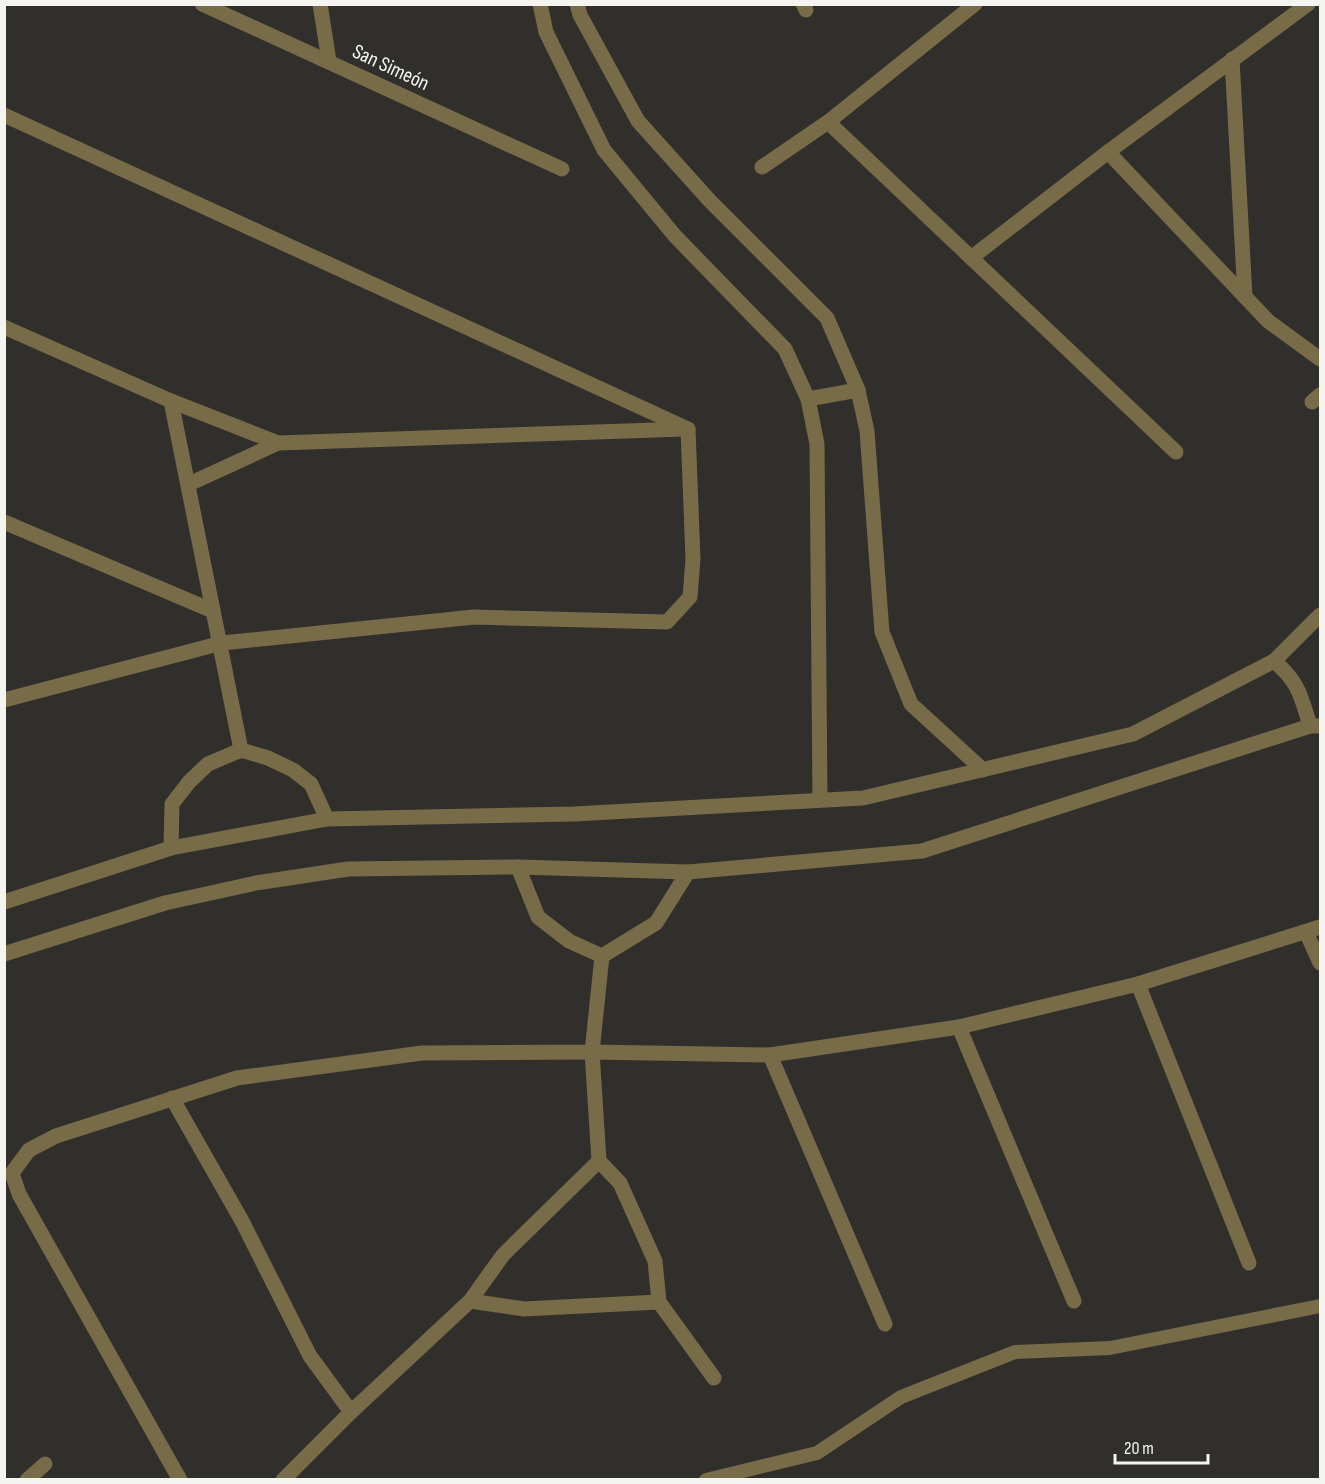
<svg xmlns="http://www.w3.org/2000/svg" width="1325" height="1484" viewBox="0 0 1325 1484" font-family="'Sofia Sans Condensed',sans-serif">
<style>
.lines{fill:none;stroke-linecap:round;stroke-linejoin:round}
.lane{stroke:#786b48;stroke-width:14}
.street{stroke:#786b48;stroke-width:15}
.labels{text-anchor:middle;stroke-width:4.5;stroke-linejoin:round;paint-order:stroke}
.street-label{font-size:21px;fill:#f4f4f1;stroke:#302f2b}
</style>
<rect width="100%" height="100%" fill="#302f2b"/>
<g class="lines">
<polyline class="lane" points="706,1480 817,1453 901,1397 1015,1352 1110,1348 1320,1306"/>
<g class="street">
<polyline points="202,4 562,169"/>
<polyline points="320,4 329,61"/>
<polyline points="540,4 546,32 604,150 675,236 785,349 808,399 817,444 820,800"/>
<polyline points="577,4 580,15 638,121 710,201 827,318 858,390 867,431 882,632 911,704 983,770"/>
<polyline points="803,4 806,10"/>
<polyline points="975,4 828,122 1176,452"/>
<polyline points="1232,59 1245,297"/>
<polyline points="4,115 688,429"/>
<polyline points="1108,152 1268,321 1320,359"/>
<polyline points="762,167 828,122"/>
<polyline points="971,258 1108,152 1308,4"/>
<polyline points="4,327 171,401 278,443"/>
<polyline points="808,399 858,390"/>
<polyline points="171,401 241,750"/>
<polyline points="1312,402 1320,395"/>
<polyline points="189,484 278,443 685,429"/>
<polyline points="4,522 213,611"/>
<path d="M1274,661C1299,682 1301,696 1310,726"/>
<polyline points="4,700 222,643 474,617 667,622 690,597 693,559 688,429"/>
<polyline points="171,848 172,804 189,782 208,764 241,750 268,758 293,770 311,784 327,819"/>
<polyline points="518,867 538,917 569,941 602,956"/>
<polyline points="4,902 171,848 327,819 574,814 863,798 1133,734 1274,661 1320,615"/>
<polyline points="1306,932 1320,963"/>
<polyline points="4,954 165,903 256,883 348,869 518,867 688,872 922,851 1310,726 1320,726"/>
<polyline points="602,956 656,923 688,872"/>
<polyline points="1138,984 1249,1263"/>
<polyline points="959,1027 1074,1301"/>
<polyline points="770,1055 885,1324"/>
<polyline points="172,1098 242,1221 310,1356 351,1412"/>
<polyline points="599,1161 503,1255 470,1301 524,1309 659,1302"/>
<polyline points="714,1378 659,1302 655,1261 620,1183 599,1161 592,1052 770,1055 959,1027 1138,984 1320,927"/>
<polyline points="27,1480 45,1464"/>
<polyline points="180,1480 19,1194 12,1173 29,1150 56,1136 237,1078 422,1053 592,1052 602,956"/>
<polyline points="283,1480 351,1412 470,1301"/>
</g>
</g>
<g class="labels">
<g class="street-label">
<text transform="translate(391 67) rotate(25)" y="7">San Simeón</text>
</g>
</g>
<rect width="1325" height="1484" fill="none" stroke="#f4f4f1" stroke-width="12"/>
<path d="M1115 1454v9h93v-9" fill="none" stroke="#f4f4f1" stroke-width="3"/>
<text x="1124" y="1454" font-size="18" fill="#f4f4f1" stroke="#302f2b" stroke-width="4.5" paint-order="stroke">20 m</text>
</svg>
